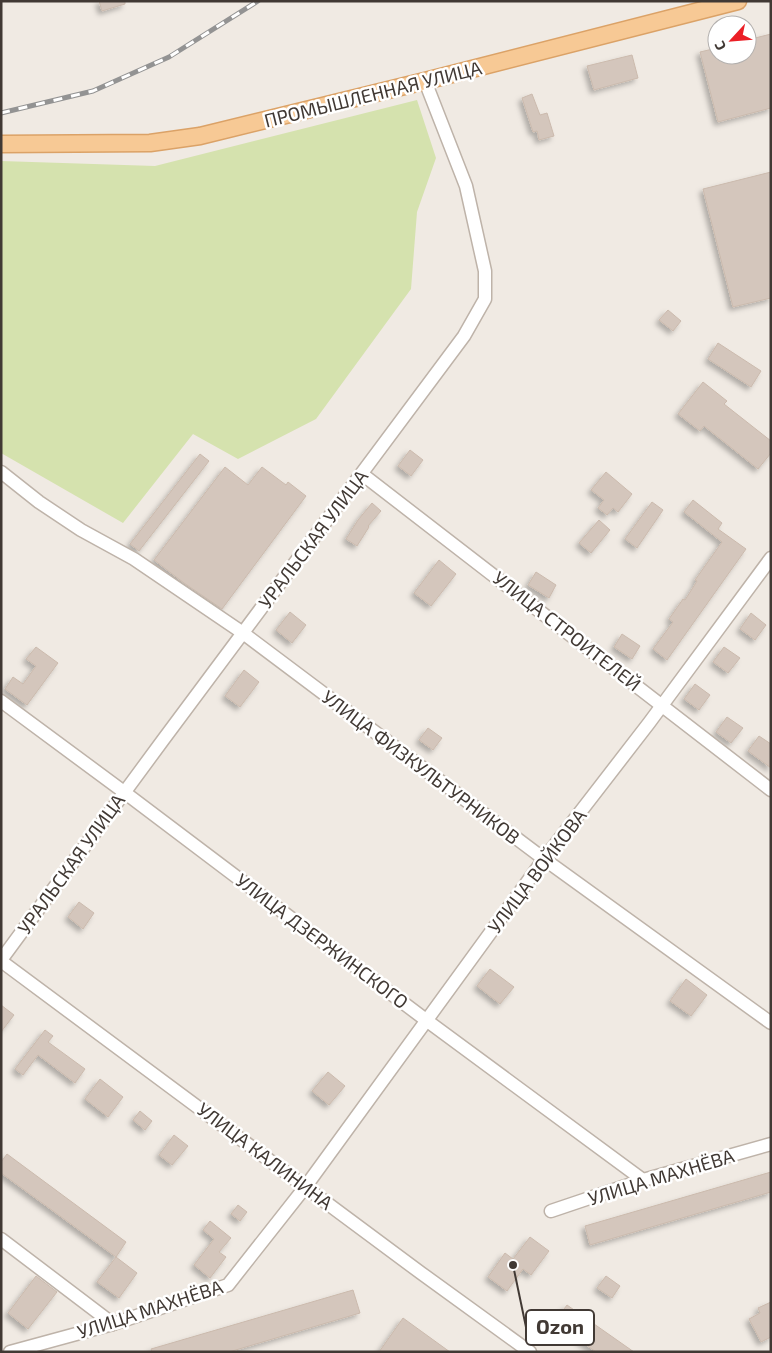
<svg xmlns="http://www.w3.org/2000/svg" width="772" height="1353" viewBox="0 0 772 1353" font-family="'Exo 2',sans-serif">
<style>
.green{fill:#d5e2ae}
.building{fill:#d4c6bc;stroke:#cbbaad;filter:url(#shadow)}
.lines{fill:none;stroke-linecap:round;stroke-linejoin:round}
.minor-casing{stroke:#beb3a9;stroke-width:15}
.major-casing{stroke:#dba267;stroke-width:19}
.minor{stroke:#fff;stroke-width:12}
.major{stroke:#f7c995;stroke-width:16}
.rail-casing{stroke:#939393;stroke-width:5}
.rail{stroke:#fff;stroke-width:3;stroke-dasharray:9;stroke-linecap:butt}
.labels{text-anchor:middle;stroke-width:5;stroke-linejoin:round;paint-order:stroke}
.street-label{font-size:19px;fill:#413934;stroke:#fff}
.leader{fill:none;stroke:#413934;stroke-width:2}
.callout-dot{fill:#413934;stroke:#fff;stroke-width:2}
.callout{fill:#fff;stroke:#413934;stroke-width:2}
.callout-label{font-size:20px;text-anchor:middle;font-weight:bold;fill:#413934}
</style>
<defs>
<filter id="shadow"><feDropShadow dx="-3.5" dy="3.5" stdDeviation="2.5" flood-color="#0004"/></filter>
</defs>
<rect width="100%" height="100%" fill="#f0eae3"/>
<polygon class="green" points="417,100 436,158 417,212 411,289 316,419 238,459 193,434 123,523 1,453 1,161 155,166"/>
<g class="building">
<polygon points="99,1 125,1 125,4 102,11"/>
<polygon points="771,34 771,108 718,122 700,52 717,48 717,55 747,55 747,40"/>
<polygon points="632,55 638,78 594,90 587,66"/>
<polygon points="532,94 540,115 547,113 554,136 539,140 537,131 533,132 522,98"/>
<polygon points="771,172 771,298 733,307 703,189"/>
<polygon points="668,310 681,321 673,331 659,320"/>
<polygon points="718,343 761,371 751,387 708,359"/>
<polygon points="703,382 727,401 724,404 771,441 771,453 758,469 704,426 700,431 678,414"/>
<polygon points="410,450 423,460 411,476 398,466"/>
<polygon points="200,454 209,461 139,551 130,544"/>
<polygon points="225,467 248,485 262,467 286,485 288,482 306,496 222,609 184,583 154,560"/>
<polygon points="606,472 632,494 618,512 613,508 607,515 598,508 604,500 591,490"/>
<polygon points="693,500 722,523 718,529 746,549 667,660 653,649 673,622 669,619 683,599 685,600 697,581 695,580 722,542 684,512"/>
<polygon points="652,502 663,510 637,548 625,539"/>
<polygon points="372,503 381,511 368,526 369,527 357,546 346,539 358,520"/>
<polygon points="599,520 610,530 591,553 579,543"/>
<polygon points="439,560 456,574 431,606 414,593"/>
<polygon points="536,572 556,585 549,598 528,585"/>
<polygon points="290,612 306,625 292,643 276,630"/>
<polygon points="751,613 766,625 755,640 740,629"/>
<polygon points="622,634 640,646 632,659 614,647"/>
<polygon points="36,647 58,663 27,705 5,689 13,677 23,684 36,666 26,659"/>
<polygon points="724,647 740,658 728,673 713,662"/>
<polygon points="244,670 259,682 240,707 225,696"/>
<polygon points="695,684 710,695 699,710 684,699"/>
<polygon points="727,717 743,728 731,743 716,732"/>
<polygon points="428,728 442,738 433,750 419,740"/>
<polygon points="759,736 771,744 771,768 748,751"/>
<polygon points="79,902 94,913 83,929 68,917"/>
<polygon points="490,969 514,987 500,1004 477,986"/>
<polygon points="686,979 707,995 691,1016 670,1001"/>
<polygon points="1,1005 14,1015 1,1032"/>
<polygon points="45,1030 53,1036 48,1042 85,1069 75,1083 38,1055 23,1075 15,1069"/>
<polygon points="328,1072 345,1086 329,1105 312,1091"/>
<polygon points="100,1079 123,1097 108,1117 85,1099"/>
<polygon points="140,1111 152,1121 145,1130 133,1120"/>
<polygon points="174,1135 188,1146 172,1165 159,1155"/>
<polygon points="7,1154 126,1242 116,1257 1,1173 1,1162"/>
<polygon points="771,1172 771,1192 590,1245 585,1226"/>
<polygon points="238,1205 247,1212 240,1221 231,1214"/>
<polygon points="210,1221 231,1238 219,1252 226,1257 210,1278 194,1265 214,1239 203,1230"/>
<polygon points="530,1237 549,1251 531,1275 523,1269 507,1291 488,1277 505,1253 513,1259"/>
<polygon points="116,1257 137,1273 119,1298 97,1282"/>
<polygon points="36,1276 57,1292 28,1329 8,1313"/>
<polygon points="606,1276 620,1286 612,1298 597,1288"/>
<polygon points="353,1290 360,1313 229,1352 152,1352 151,1349"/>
<polygon points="771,1302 771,1337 761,1342 749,1319 760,1313 758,1308"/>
<polygon points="567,1305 634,1352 596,1352 554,1322"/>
<polygon points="403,1318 450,1352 379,1352"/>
</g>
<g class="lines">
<defs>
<g id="minor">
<polyline points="1,472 39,502 81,530 134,559 243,633 544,859 771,1023"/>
<polyline points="362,474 771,790"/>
<polyline points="1,701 124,792 426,1020 643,1180"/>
<polyline points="1,960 163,740 464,336 485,299 485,271 466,186 425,81"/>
<polyline points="1,961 421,1273 530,1352"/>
<polyline points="551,1211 643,1180 771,1144"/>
<polyline points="1,1239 113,1324"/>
<polyline points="10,1352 113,1324 228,1285 306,1186 544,859 649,723 771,558"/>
</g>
<polyline id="major" points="1,144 150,143 200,136 425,81 738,1"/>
</defs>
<use href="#minor" class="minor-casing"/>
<use href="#major" class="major-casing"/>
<use href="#minor" class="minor"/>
<use href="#major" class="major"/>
<defs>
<polyline id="rail" points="1,113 93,91 169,57 258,1"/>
</defs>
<use href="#rail" class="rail-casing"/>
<use href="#rail" class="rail"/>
</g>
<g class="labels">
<g class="street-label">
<text transform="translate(373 94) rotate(-14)" y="7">ПРОМЫШЛЕННАЯ УЛИЦА</text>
<text transform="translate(313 539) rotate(-53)" y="7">УРАЛЬСКАЯ УЛИЦА</text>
<text transform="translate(567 631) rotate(38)" y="7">УЛИЦА СТРОИТЕЛЕЙ</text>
<text transform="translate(421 767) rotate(37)" y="7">УЛИЦА ФИЗКУЛЬТУРНИКОВ</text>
<text transform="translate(71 864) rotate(-54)" y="7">УРАЛЬСКАЯ УЛИЦА</text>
<text transform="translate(537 871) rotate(-53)" y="7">УЛИЦА ВОЙКОВА</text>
<text transform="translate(322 941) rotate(37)" y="7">УЛИЦА ДЗЕРЖИНСКОГО</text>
<text transform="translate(265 1156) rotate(37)" y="7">УЛИЦА КАЛИНИНА</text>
<text transform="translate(661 1177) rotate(-17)" y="7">УЛИЦА МАХНЁВА</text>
<text transform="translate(150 1309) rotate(-18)" y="7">УЛИЦА МАХНЁВА</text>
</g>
</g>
<path class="leader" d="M513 1265L526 1327"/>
<circle class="callout-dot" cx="513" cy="1265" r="5"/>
<rect class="callout" x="526" y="1310" width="68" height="35" rx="5"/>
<g class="callout-label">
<text x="560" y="1334">Ozon</text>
</g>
<rect width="772" height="1353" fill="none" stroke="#413934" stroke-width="5"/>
<g transform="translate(732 40) rotate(244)"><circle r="24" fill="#ffffff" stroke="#b3b0ae"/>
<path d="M0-4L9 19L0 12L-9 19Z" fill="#eb1f26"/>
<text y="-8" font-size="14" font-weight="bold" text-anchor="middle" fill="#413934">С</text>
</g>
</svg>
